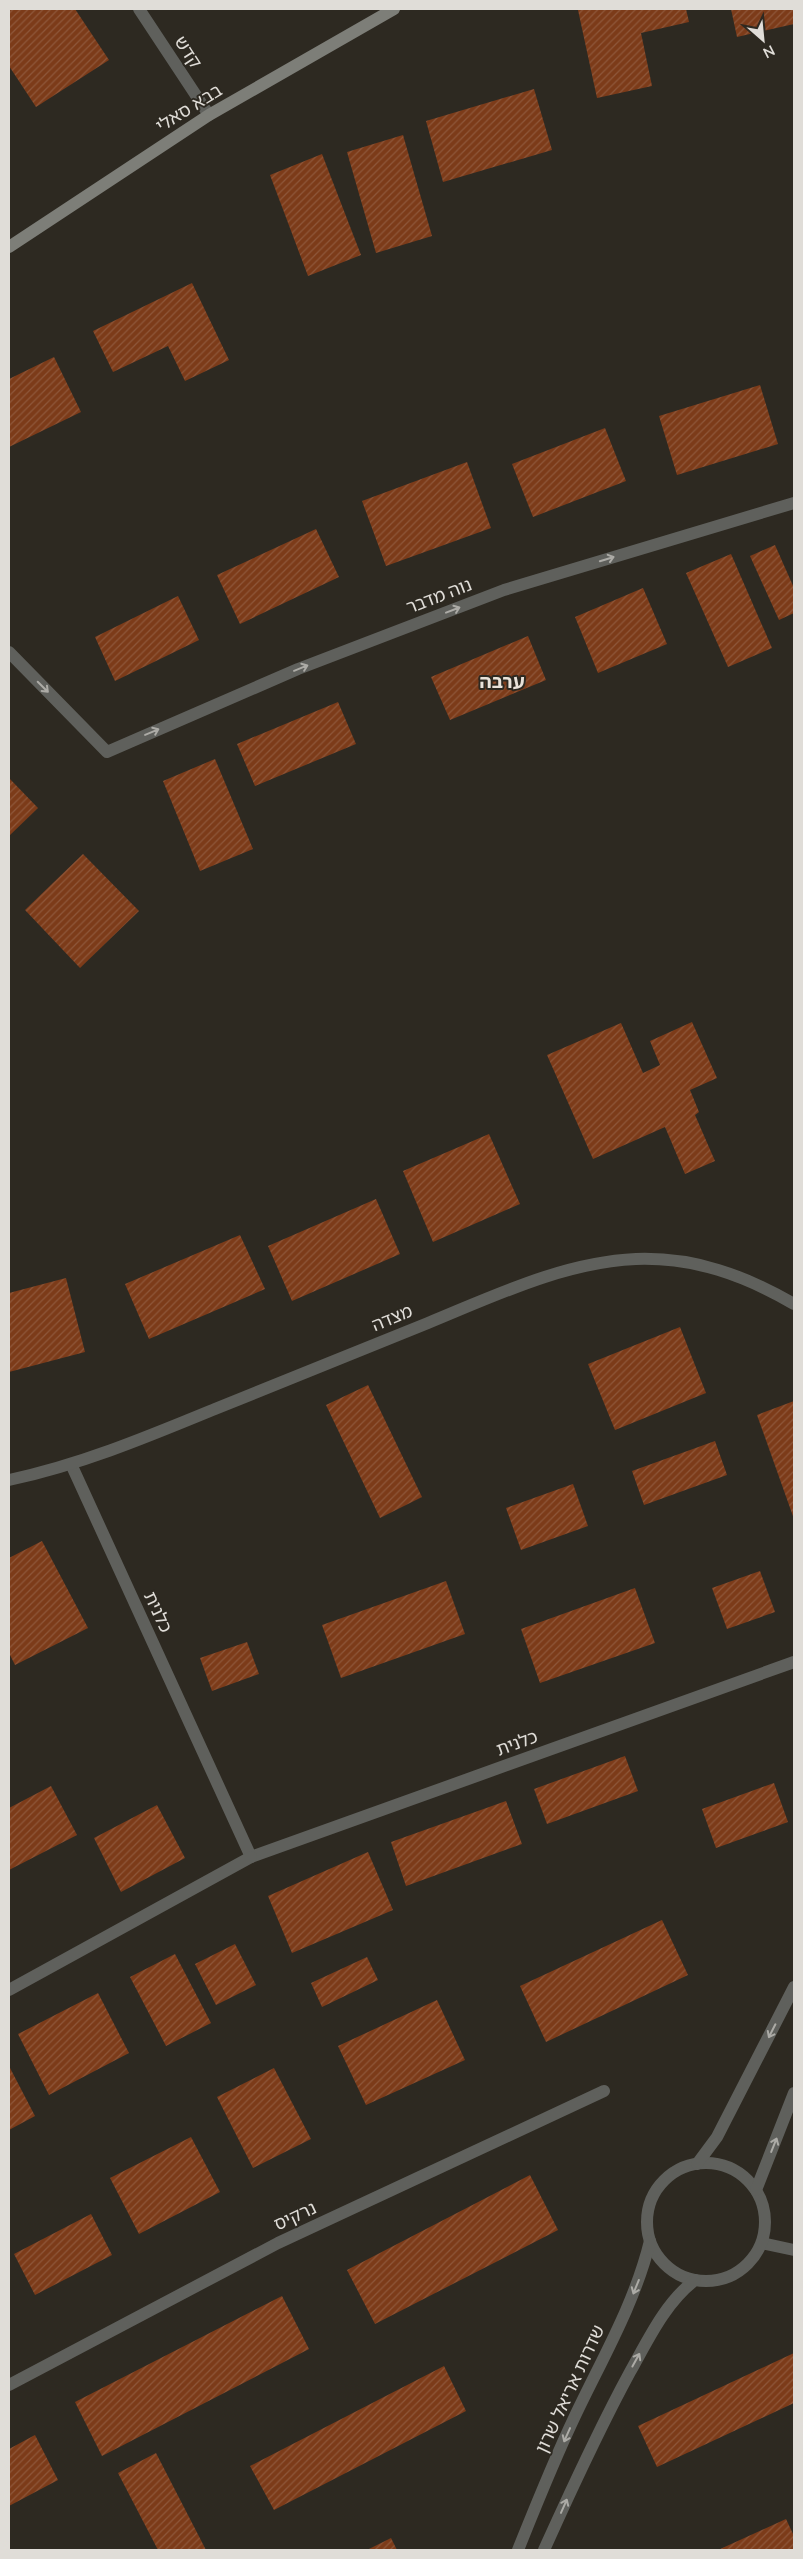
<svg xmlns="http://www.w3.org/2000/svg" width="803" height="2559" viewBox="0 0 803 2559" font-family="Lato,'Noto Sans Hebrew',sans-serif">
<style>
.building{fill:url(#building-hatch)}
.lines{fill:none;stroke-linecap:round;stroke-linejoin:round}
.minor{stroke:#5f605c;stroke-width:12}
.tertiary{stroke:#5f605c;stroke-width:12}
.secondary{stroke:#7d7e78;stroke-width:12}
.oneway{stroke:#acaba6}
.labels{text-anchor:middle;stroke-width:4;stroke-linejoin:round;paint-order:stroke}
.street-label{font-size:18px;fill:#e0ddd8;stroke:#2d2921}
.neighbourhood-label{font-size:19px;font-weight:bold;fill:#e9e2d9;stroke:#2d2921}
</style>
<defs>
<pattern id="building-hatch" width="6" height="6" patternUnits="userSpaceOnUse" patternTransform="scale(1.25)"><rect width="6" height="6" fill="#7c3b19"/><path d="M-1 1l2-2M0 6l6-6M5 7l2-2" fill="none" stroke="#8e573a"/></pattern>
</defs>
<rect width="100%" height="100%" fill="#2d2921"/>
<g class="building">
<polygon points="9,9 75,9 109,60 36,107 9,66"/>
<polygon points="585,9 686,9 689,22 641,33 652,86 597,98 578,10"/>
<polygon points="731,9 794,9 794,24 737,37"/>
<polygon points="534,89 552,150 443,182 426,121"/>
<polygon points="403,135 432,236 376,253 347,152"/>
<polygon points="322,154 361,255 308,276 270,175"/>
<polygon points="192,283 229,360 185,381 168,346 113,372 93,331"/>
<polygon points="54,357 81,412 9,447 9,379"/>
<polygon points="760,385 778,444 677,475 659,416"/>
<polygon points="605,428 626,481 533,517 512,464"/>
<polygon points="467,462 491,528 386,566 362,501"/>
<polygon points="316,529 339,577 240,624 217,575"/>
<polygon points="775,545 794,588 794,613 779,620 750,556"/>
<polygon points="731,554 772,648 728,667 686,573"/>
<polygon points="643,588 667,644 598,673 575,617"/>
<polygon points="178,596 199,640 115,681 95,637"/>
<polygon points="528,636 546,680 450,720 431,677"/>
<polygon points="338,702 356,744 255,786 237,744"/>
<polygon points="215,759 253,849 200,871 163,781"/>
<polygon points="9,778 38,808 9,836"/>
<polygon points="83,854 139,911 80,968 25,910"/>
<polygon points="692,1022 717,1078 690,1090 699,1112 695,1115 715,1161 685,1174 665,1127 593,1159 547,1055 621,1023 643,1073 660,1065 650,1041"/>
<polygon points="489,1134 520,1204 433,1242 403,1171"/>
<polygon points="376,1199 400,1254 292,1301 268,1246"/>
<polygon points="240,1235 265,1289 149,1339 125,1284"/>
<polygon points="66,1278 85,1352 9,1372 9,1293"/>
<polygon points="680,1327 706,1393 615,1430 588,1364"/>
<polygon points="368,1385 422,1497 380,1518 326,1405"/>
<polygon points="794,1401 794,1519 757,1415"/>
<polygon points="715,1441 727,1475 644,1505 632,1471"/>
<polygon points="573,1484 588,1526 521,1550 506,1508"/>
<polygon points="42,1541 88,1628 15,1665 9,1653 9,1558"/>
<polygon points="760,1571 775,1612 727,1629 712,1588"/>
<polygon points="446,1581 465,1634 341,1678 322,1625"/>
<polygon points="635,1588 655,1643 540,1683 521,1629"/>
<polygon points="247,1642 259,1674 212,1691 200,1658"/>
<polygon points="625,1756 638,1791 547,1824 534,1789"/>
<polygon points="774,1783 788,1822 716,1848 702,1809"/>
<polygon points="51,1786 77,1835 9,1870 9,1808"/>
<polygon points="506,1801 522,1844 406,1886 391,1842"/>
<polygon points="157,1805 185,1858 121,1892 94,1838"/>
<polygon points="368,1852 393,1910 292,1953 268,1896"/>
<polygon points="662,1920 688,1975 546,2042 520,1986"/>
<polygon points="235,1944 256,1985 216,2005 195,1964"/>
<polygon points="175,1954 211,2023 166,2046 130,1977"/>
<polygon points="367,1957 378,1980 322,2007 311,1983"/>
<polygon points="98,1993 129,2053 49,2095 18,2034"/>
<polygon points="437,2000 465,2060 366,2105 338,2046"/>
<polygon points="9,2066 35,2116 9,2130"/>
<polygon points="274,2068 311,2139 253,2168 217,2097"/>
<polygon points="191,2137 220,2192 139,2234 110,2178"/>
<polygon points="530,2175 558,2230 375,2324 347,2270"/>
<polygon points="91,2214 112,2255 35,2295 14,2254"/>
<polygon points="282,2296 309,2349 102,2456 75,2402"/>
<polygon points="794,2353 794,2403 657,2467 638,2426"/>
<polygon points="444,2366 466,2411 274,2510 250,2466"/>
<polygon points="35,2435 58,2480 9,2506 9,2449"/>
<polygon points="156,2453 206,2550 158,2550 118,2473"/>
<polygon points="786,2519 794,2536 794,2550 718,2550"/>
<polygon points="391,2538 397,2550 367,2550"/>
</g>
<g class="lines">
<g class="minor">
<polyline points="139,9 209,115"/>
<polyline points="9,652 107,752 298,669 504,590 794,503"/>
<polyline points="71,1464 251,1857 794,1662"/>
<path d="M9,1480C80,1465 147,1437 215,1409C286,1380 357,1351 428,1323C494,1296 564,1262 636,1259C694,1257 744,1275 794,1304"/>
<polyline points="9,1990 251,1857"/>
<polyline points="762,2243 794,2250"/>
<polyline points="9,2385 278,2243 604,2091"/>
</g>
<g class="tertiary">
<circle cx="706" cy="2222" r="59"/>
<polyline points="697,2164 717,2137 794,1987"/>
<polyline points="756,2190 794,2093"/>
<path d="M518,2550C536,2505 554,2460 575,2416C602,2359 635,2303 650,2241"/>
<path d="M544,2550C571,2490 598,2431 630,2372C648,2340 665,2303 695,2280"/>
</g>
<polyline class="secondary" points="9,247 209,115 394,9"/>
</g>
<defs><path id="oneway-shaft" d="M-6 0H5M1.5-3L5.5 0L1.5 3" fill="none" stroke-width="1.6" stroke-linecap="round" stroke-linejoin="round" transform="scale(1.25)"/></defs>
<g class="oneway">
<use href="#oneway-shaft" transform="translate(607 559) rotate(-17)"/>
<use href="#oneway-shaft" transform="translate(453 610) rotate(-21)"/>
<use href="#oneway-shaft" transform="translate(301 668) rotate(-22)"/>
<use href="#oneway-shaft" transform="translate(43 687) rotate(45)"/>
<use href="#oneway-shaft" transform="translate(152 732) rotate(-23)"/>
<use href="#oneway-shaft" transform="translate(772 2031) rotate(117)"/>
<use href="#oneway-shaft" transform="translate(774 2145) rotate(-68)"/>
<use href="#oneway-shaft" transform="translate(636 2287) rotate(112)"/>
<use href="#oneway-shaft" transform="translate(636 2360) rotate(-61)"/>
<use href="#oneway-shaft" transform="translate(567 2435) rotate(114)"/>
<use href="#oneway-shaft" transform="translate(564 2506) rotate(-66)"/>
</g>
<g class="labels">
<g class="street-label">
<text transform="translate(188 52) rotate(57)" y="6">קדש</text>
<text transform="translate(189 108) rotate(-32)" y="6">בבא סאלי</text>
<text transform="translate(439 596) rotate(-21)" y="6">נוה מדבר</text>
<text transform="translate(392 1318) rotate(-22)" y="6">מצדה</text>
<text transform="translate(158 1612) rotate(65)" y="6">כלנית</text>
<text transform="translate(517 1743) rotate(-20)" y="6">כלנית</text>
<text transform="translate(295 2216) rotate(-25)" y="6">נרקיס</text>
<text transform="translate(570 2389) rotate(-65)" y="6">שדרות אריאל שרון</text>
</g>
<g class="neighbourhood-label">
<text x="502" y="688">ערבה</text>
</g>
</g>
<rect width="803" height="2559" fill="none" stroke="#e0ddd8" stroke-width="20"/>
<g transform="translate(763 40) rotate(153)" stroke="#2d2921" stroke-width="4" paint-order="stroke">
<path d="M0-4L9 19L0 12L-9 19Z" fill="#e0ddd8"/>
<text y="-8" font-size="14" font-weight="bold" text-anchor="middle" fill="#e0ddd8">N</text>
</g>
</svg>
